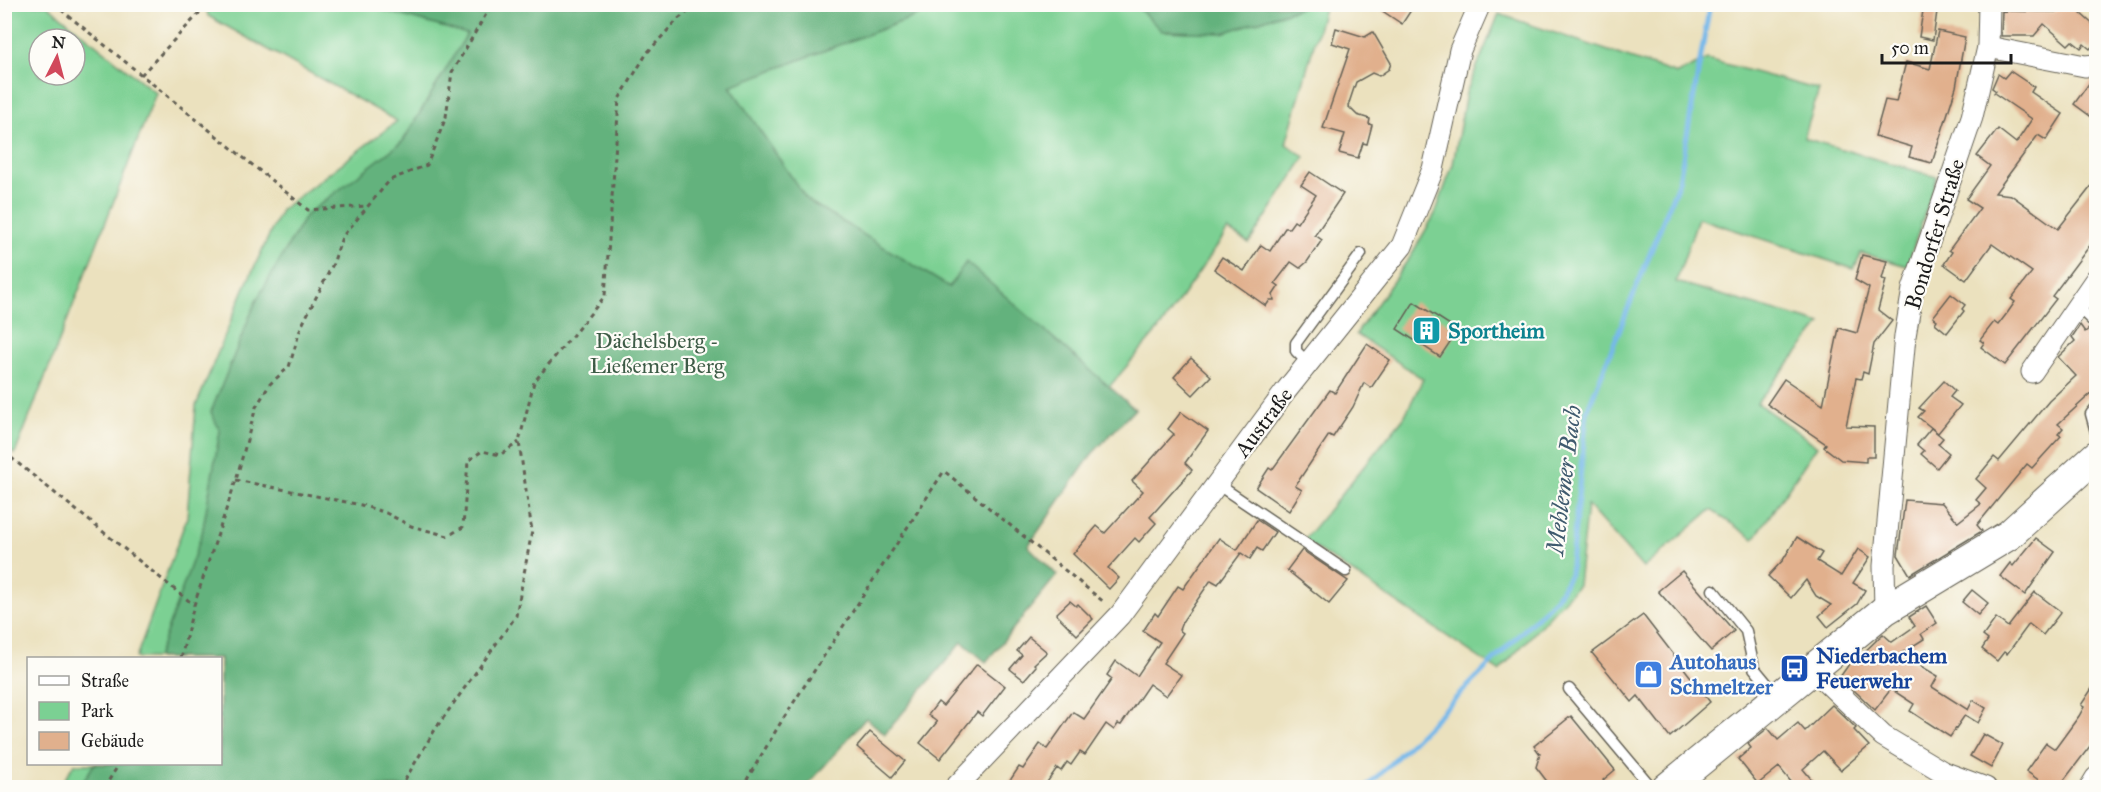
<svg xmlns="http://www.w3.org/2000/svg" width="2101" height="792" viewBox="0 0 2101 792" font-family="'IM FELL Great Primer',serif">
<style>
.green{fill:#7bd093;stroke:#4c7658;stroke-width:1.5;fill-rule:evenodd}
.forest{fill:#64b27d;stroke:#40674c;stroke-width:1.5}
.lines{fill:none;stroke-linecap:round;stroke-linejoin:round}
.stream{stroke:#74b8ea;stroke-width:5}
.building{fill:#e1b08d}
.lane-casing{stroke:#646155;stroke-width:13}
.street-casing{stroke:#646155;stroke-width:23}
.secondary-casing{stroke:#646155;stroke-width:32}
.path{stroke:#646155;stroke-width:3;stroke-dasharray:4.5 4.5;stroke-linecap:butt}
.lane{stroke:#fff;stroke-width:10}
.street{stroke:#fff;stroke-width:21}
.secondary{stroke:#fff;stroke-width:30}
.labels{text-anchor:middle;stroke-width:4.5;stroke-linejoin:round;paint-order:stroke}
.street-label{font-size:22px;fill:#1c1c1c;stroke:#fdfcf7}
.culture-label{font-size:22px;font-weight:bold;fill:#0d838f;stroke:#fdfcf7;text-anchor:start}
.park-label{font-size:22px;fill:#3d5b46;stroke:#fdfcf7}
.transit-label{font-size:22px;font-weight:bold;fill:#164399;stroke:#fdfcf7;text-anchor:start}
.shop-label{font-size:22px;font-weight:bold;fill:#366cbe;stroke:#fdfcf7;text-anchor:start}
.water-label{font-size:24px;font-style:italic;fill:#3f5a6e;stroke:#fdfcf7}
</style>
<rect width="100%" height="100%" fill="#fdfcf7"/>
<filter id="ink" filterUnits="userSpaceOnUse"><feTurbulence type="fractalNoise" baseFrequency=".0167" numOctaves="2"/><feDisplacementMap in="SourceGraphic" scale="12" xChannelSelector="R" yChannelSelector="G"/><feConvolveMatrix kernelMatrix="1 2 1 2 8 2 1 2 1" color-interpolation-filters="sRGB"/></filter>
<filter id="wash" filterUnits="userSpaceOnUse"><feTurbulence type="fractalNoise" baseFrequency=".008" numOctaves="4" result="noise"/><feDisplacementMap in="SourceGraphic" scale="24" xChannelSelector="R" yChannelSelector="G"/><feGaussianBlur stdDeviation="1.35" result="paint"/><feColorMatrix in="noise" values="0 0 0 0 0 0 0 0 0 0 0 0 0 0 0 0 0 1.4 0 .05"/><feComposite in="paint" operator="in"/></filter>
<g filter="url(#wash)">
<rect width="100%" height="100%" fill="#ebe1be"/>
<g class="green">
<polygon points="1245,4 1260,21 1308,5 1325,5 1286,144 1305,157 1249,243 1228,230 1163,324 1109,387 1093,373 699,787 59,788 74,764 220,764 220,658 136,658 187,517 196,406 244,289 281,210 397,121 208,16 206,5"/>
<path d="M4,5H47L156,93L15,454L4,445ZM39,39H75V75H39Z"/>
<polygon points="1499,14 1677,74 1707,59 1819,90 1804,138 1937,177 1907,266 1861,253 1854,269 1698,218 1676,282 1821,324 1757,403 1817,446 1754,539 1711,510 1643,568 1587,505 1578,585 1499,671 1304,540 1404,417 1423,379 1356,334 1410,257 1435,214 1453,164 1466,93"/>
</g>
<g class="forest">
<polygon points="364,5 960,5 935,9 730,86 807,200 949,287 966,262 1135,409 1092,454 1028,546 1057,575 986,662 962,642 885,734 866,718 806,787 80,787 94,764 220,764 220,658 157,658 202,534 220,431 211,412 256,301 306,215 403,141 467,34"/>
<polygon points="1135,5 1308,5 1223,33 1162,31"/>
</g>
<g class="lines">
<polyline class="stream" points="1366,788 1557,597 1570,574 1587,411 1679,181 1710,4"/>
</g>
<g id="blocks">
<g class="building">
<polygon points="1372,4 1415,4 1402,24"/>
<polygon points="1924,4 1938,4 1933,40 1919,37"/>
<polygon points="2048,4 2070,4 2097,28 2097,41 2090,49 2084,44 2081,48 2072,41 2068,45 2044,24 2034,36 2001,36 2002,11 2055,12"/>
<polygon points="1336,28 1365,37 1373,32 1391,63 1389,69 1379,76 1372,73 1356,82 1348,106 1357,115 1370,119 1369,124 1372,125 1367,144 1363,143 1358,158 1339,153 1345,134 1323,128 1350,49 1332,43"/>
<polygon points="1938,31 1965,37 1956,87 1932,163 1909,157 1912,147 1875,136 1885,100 1896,102 1906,62 1930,69"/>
<polygon points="2010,71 2034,87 2031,92 2063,114 2046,140 2038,135 1995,193 2011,195 2058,229 2097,179 2097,236 2052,296 2056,299 2005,365 1981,347 1984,343 1980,340 1994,322 1998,325 2008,312 2015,302 2011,299 2032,272 1992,244 1966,280 1944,264 1952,252 1949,250 1980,208 1966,199 1990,166 1977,156 1998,129 2016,143 2032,119 1994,93 1996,91 1992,88 1998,74 2004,78"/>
<polygon points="2093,78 2097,78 2097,121 2074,104"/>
<polygon points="1310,172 1343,194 1315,235 1322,240 1307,262 1300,268 1291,262 1275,283 1279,286 1273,295 1274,300 1270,300 1266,306 1214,269 1222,257 1244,271 1261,245 1270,251 1285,228 1289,228 1294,221 1297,223 1316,195 1301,185"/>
<polygon points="1862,255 1887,261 1882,279 1886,280 1878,310 1892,321 1874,344 1868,374 1863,372 1861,379 1856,378 1846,426 1874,427 1874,457 1866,457 1866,462 1841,460 1824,447 1826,444 1767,404 1784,379 1823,405 1839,328 1857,333 1869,288 1855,280"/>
<polygon points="1951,294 1965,305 1962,309 1964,311 1947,333 1935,323 1937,320 1933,317"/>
<polygon points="1414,302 1458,330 1440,357 1397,329"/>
<polygon points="2080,325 2085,332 2090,328 2097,331 2097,388 2058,424 2063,428 2058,434 2061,436 2032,468 2027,464 1977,525 1982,531 1910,575 1898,555 1905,500 1942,503 1958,522 1981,504 1976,500 1986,488 1976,479 1994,457 1999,461 2049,401 2076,376 2058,357 2075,341 2072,337"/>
<polygon points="1367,344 1390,360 1371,388 1364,383 1353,407 1333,437 1329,435 1295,486 1302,490 1289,511 1256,488 1269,468 1272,470 1330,390 1335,393"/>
<polygon points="1191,358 1211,376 1193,395 1174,377"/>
<polygon points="1944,381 1955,391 1950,397 1961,405 1938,433 1918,417 1924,411 1919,408"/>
<polygon points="1181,412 1208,431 1185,463 1192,470 1150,517 1156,523 1139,542 1135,538 1108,568 1119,578 1109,589 1073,554 1097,526 1105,533 1143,491 1132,481 1174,434 1168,429"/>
<polygon points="1931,428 1943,438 1938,444 1949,453 1937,468 1921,454 1924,451 1917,445"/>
<polygon points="1257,520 1275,532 1262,551 1257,548 1250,559 1241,553 1218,584 1211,580 1182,622 1179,630 1183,633 1163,663 1181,675 1166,696 1149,684 1121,725 1118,724 1114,730 1106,724 1085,755 1080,752 1071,765 1067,762 1061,771 1057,768 1043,788 1005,788 1019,767 1023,769 1040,744 1047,749 1073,712 1084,719 1112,679 1107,675 1116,661 1137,676 1160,642 1143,631 1155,613 1158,616 1178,586 1183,589 1219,538 1237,550"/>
<polygon points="1797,537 1822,553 1817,561 1841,576 1858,549 1870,557 1853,583 1865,590 1857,604 1828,627 1819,616 1831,605 1816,596 1806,580 1791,598 1768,576 1783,560"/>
<polygon points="2036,538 2055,552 2025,595 2000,576 2010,563 2013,566"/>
<polygon points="1302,550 1348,581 1329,604 1287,570"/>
<polygon points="1682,571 1734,631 1711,651 1658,591"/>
<polygon points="1972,590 1988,603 1978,615 1962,602"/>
<polygon points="2035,592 2061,612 2043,635 2029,624 2007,654 2004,652 1997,661 1982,649 1988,640 1983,636 1996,618 2008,627"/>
<polygon points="1070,601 1076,606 1078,604 1093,619 1077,635 1056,614"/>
<polygon points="1926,606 1937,623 1921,634 1924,639 1900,654 1938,676 1932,687 1968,710 1973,700 1986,708 1978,723 1965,715 1950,737 1910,711 1914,704 1891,689 1875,710 1840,677 1854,657 1857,659 1883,634 1892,642 1915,626 1909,617"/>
<polygon points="1643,615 1710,702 1670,737 1638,696 1632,702 1592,653"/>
<polygon points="1029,637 1047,652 1034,664 1036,666 1024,680 1010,669 1022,655 1017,651"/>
<polygon points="977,664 1005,686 982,716 977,712 940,759 920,743 937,722 928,715 938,702 943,706"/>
<polygon points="2097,681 2097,737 2058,788 2050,788 2026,771 2046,743 2055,749 2079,716 2084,707 2081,705"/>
<polygon points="1832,705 1856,728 1854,730 1869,746 1841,770 1823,751 1803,769 1813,781 1806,788 1796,788 1779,767 1758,784 1738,759 1751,748 1748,744 1768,728 1778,740 1798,723 1805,731"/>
<polygon points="1571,716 1615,770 1603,780 1609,788 1552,788 1536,767 1540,754 1534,746"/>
<polygon points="870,732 905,761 892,777 857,747"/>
<polygon points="1983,734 2003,745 1991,768 1970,756"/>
</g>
</g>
</g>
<g filter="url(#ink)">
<use href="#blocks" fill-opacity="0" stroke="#646155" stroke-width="1.5"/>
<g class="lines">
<defs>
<g id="lane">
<polyline points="2078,307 2096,324"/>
<polyline points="1308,363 1296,351 1296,343 1361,254"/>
<polyline points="2096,408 2091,414 2096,432"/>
<polyline points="1217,484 1346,571"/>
<polyline points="1713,590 1746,631 1754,668 1778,697"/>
<polyline points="1569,689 1652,788"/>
</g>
<g id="street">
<polyline points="1988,47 2085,66 2096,65"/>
<polyline points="2032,372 2096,279"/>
<polyline points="1885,610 1884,566 1905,336 1913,289 1972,117 1988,47 1989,4"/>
<polyline points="1812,668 1883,736 1943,772 1986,788"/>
<polyline points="955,788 1120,615 1285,392 1402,246 1433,169 1460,50 1480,4"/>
<polyline points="2090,788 2096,778"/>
</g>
<polyline id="secondary" points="1667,788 1885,610 2009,535 2096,456"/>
</defs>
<use href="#lane" class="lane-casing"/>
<use href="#street" class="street-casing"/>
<use href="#secondary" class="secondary-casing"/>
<g class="path">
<polyline points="54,4 308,210 368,206"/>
<polyline points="141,75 208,4"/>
<polyline points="4,452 194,605"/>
<polyline points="236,480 361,505 386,513 411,526 448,536 463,527 468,461 482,451 500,455 519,442"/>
<polyline points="181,658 194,605 236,480 256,407 270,384 289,367 301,327 333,264 342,237 390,180 427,165 446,117 452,72 492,4"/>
<polyline points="104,788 119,764"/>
<polyline points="400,788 436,728 516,616 532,531 519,442 534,382 605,296 619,99 647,53 678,19 699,4"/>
<polyline points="742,788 781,722 944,471 1105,603"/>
</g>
<use href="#lane" class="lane"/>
<use href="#street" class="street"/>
<use href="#secondary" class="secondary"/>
</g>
</g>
<defs>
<symbol id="building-square" viewBox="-11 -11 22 22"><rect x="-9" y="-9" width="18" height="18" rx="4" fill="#0f9aa8" stroke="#fdfcf7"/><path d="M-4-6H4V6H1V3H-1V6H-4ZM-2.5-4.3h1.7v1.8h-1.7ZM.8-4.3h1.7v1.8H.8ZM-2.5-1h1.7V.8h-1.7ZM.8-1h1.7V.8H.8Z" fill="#fff"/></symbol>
<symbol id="bus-square" viewBox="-11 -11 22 22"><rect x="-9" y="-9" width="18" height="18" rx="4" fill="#1a4fb4" stroke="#fdfcf7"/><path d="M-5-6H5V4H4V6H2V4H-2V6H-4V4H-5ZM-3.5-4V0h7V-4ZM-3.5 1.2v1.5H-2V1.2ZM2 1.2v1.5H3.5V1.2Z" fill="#fff"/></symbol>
<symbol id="shop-square" viewBox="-11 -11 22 22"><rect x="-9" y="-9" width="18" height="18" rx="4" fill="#3f7fe0" stroke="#fdfcf7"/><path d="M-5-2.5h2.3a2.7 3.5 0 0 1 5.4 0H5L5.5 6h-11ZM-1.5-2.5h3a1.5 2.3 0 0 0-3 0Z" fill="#fff"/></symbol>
</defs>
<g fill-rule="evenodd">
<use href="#building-square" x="1410" y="314" width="33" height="33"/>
<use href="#bus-square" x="1778" y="652" width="33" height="33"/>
<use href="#shop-square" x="1632" y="658" width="33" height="33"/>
</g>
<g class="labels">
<g class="street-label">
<text transform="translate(1934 234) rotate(-73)" y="8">Bondorfer Straße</text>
<text transform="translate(1263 422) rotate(-53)" y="8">Austraße</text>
</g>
<g class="culture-label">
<text x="1448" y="338">Sportheim</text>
</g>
<g class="park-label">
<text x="657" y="348">Dächelsberg -<tspan x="657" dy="25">Ließemer Berg</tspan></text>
</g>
<g class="transit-label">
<text x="1816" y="663">Niederbachem<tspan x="1816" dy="25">Feuerwehr</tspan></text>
</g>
<g class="shop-label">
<text x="1670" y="669">Autohaus<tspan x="1670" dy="25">Schmeltzer</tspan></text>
</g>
<g class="water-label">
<text transform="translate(1564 480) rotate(-83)" y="8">Mehlemer Bach</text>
</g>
</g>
<rect width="2101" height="792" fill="none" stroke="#fdfcf7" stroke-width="24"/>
<rect x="27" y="657" width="195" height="108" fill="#fdfcf7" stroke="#a3a29f" stroke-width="1.5"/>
<rect x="39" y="676" width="30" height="9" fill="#ffffff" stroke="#a3a29f" stroke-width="1.5"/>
<text x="81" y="687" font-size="18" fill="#1c1c1c">Straße</text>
<rect x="39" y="702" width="30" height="18" fill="#7bd093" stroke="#a3a29f" stroke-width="1.5"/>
<text x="81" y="717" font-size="18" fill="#1c1c1c">Park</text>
<rect x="39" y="732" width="30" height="18" fill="#e1b08d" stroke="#a3a29f" stroke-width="1.5"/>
<text x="81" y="747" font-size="18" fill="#1c1c1c">Gebäude</text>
<g transform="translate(57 57) rotate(6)"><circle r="28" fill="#fdfcf7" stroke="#a3a29f" stroke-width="1.5"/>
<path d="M0-4.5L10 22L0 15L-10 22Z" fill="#d1495b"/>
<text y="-9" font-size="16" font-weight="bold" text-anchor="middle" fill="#1c1c1c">N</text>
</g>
<path d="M1882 54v9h129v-9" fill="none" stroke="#1c1c1c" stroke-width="3"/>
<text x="1891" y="54" font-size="18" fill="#1c1c1c" stroke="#fdfcf7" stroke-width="4.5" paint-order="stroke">50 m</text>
</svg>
